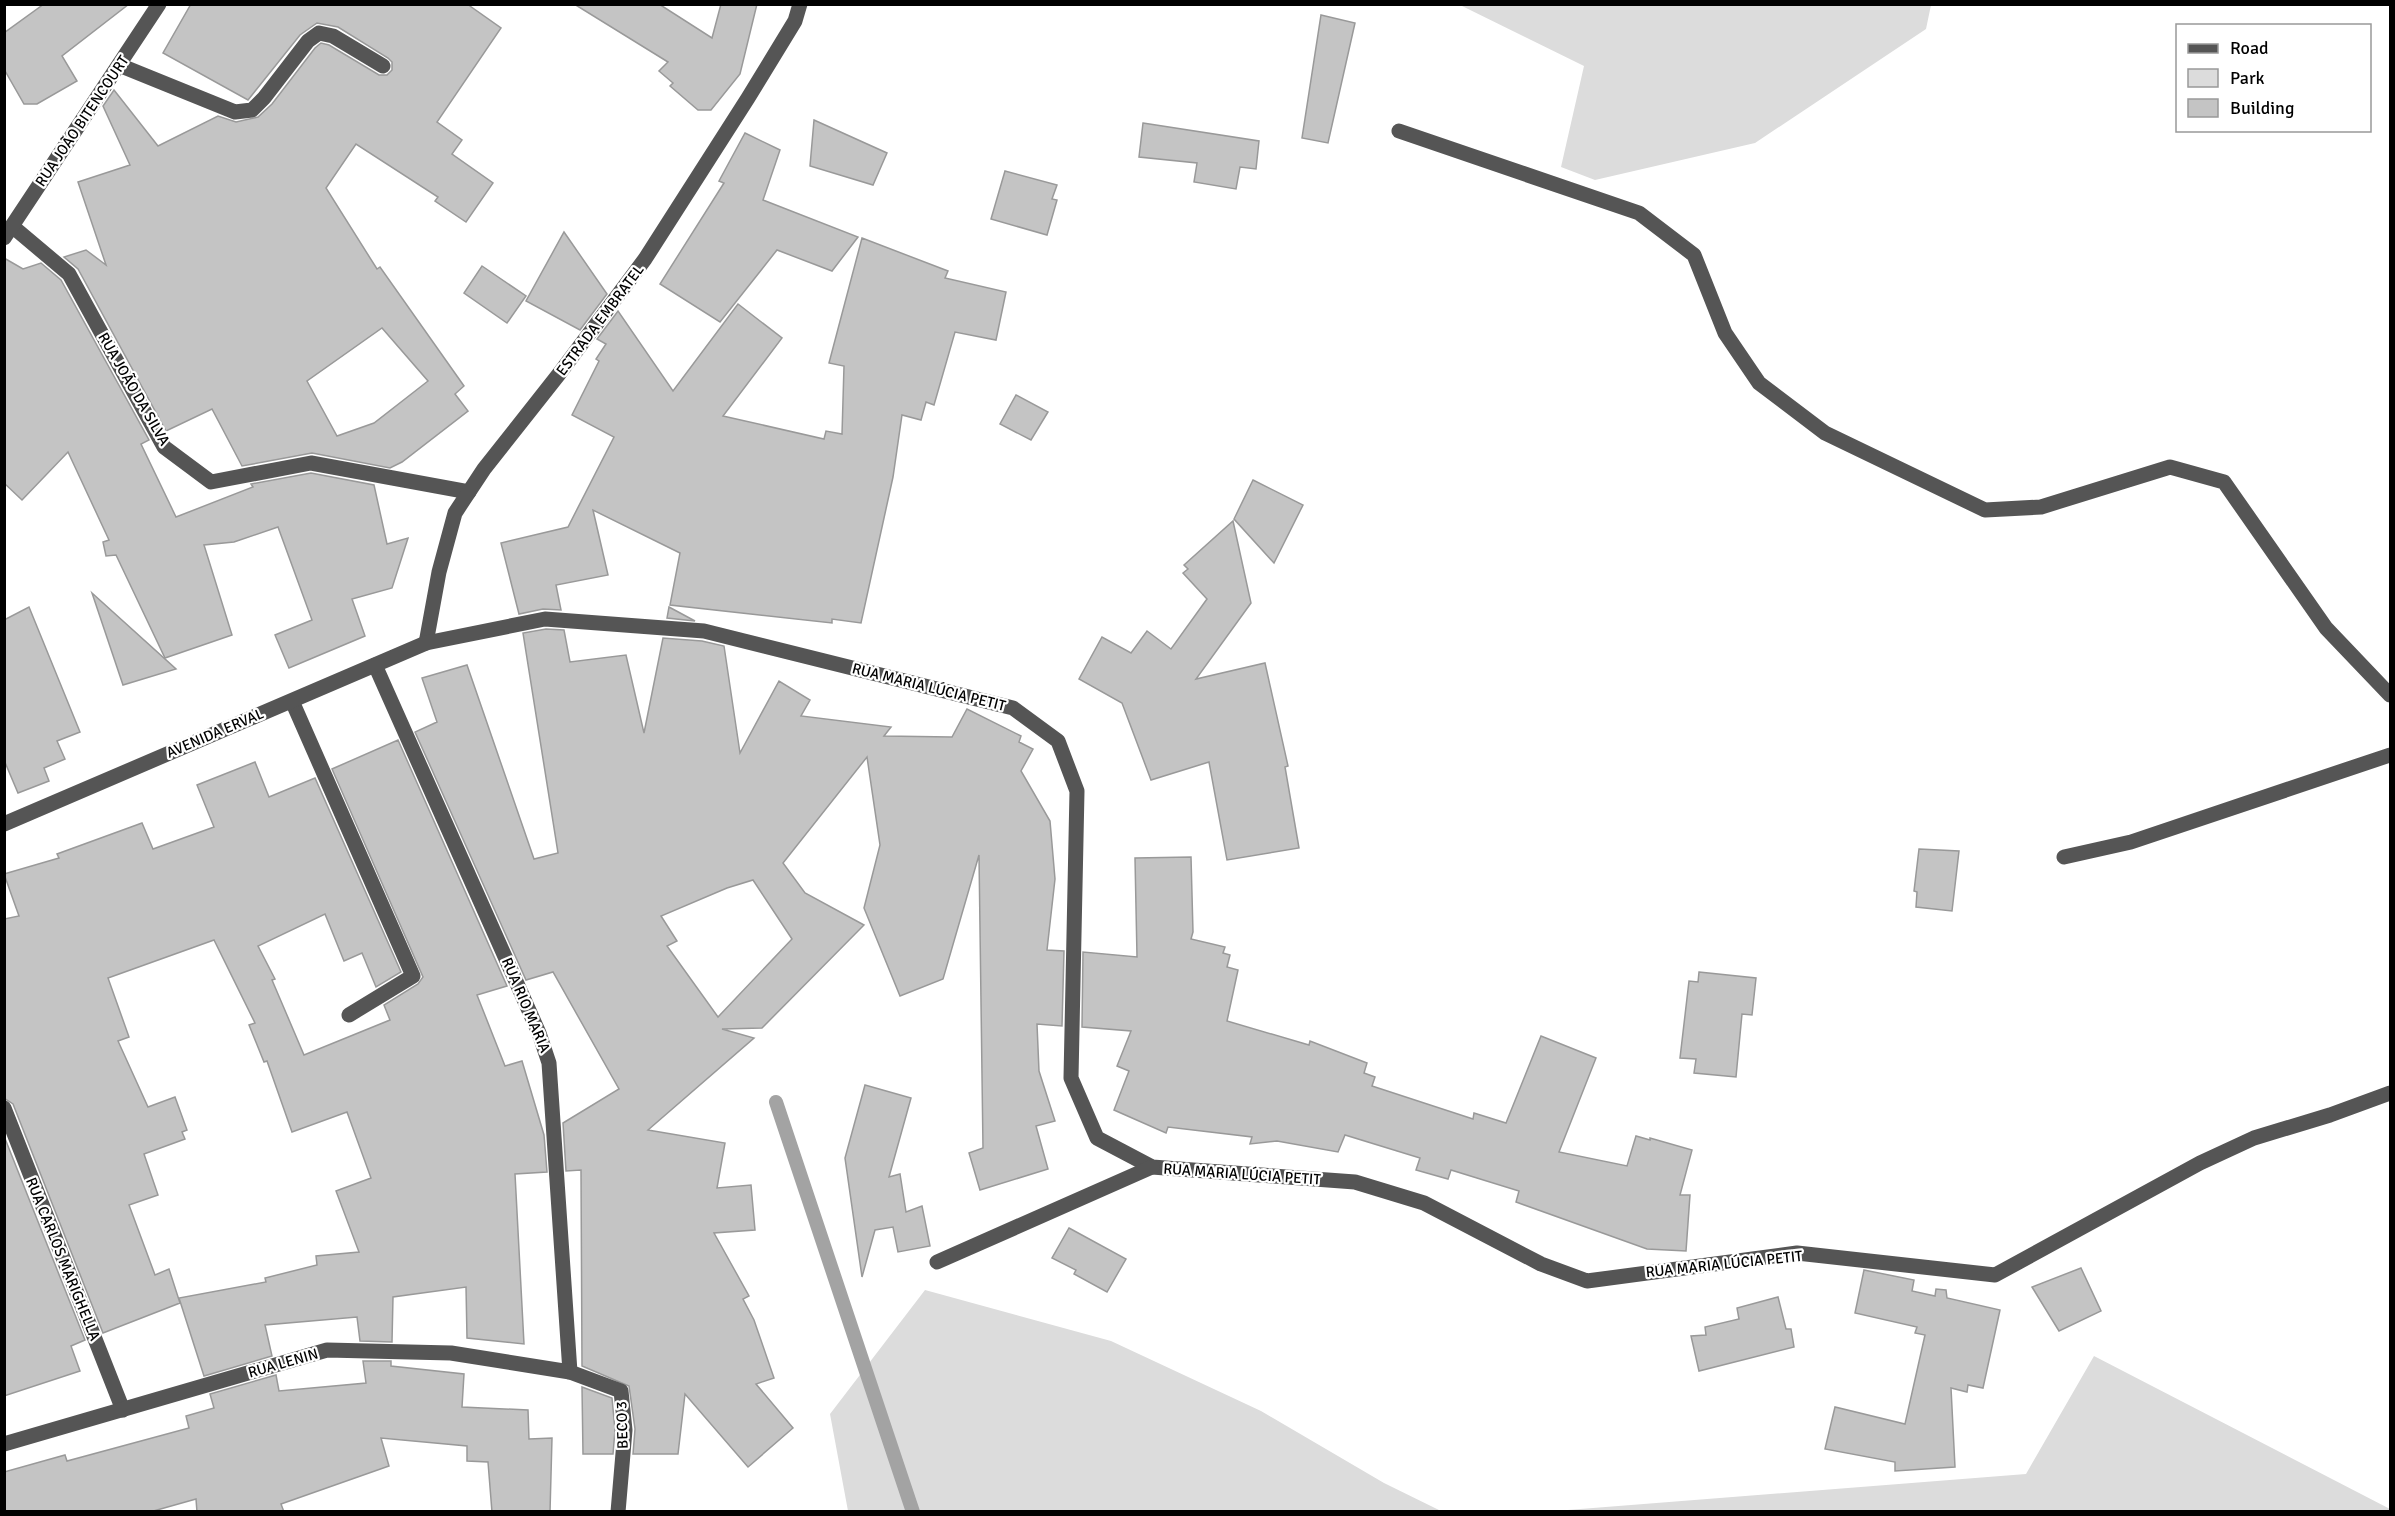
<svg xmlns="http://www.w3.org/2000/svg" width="2395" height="1516" viewBox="0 0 2395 1516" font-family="Signika,sans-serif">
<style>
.green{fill:#dcdcdc}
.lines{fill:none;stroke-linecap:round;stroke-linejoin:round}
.stream{stroke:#a3a3a3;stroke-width:14}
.building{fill:#c4c4c4;stroke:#999;stroke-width:1.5;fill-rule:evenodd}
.minor{stroke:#555;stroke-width:15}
.labels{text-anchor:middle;stroke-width:4.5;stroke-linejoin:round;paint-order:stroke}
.street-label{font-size:15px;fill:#000;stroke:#fff}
</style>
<rect width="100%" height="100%" fill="#fff"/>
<g class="green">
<polygon points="1460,5 1931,5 1926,29 1755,143 1595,180 1561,167 1584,66"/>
<polygon points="925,1290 1111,1341 1261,1411 1384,1483 1441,1511 848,1511 830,1414"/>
<polygon points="2094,1356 2390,1509 2390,1511 1555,1511 2026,1474"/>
</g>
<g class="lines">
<polyline class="stream" points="776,1102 913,1512"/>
</g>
<g class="building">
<polygon points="44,4 129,4 62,56 77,81 37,104 24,104 4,69 4,33"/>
<path d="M191,4H467L501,28L437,122L462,140L452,154L493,183L466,222L435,201L438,197L356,144L326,188L377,269L380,267L464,386L455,394L468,411L402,462L390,468L312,453L242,466L212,409L166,431L78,269L64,257L86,250L106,265L78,182L130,165L103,106L114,90L158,146L218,116L236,122L258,117L272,104L315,48L321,43L329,45L379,75H387L392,70V62L388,58L338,27L317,23L300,35L248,100L163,53ZM382,328L428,381L374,423L337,436L307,381Z"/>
<polygon points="574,4 659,4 712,38 721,4 757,4 740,74 711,110 698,110 670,86 673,83 659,71 668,62"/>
<polygon points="1321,15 1355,23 1328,143 1302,138"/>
<polygon points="814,120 887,153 873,185 810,166"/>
<polygon points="1143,123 1259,141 1256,169 1240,167 1236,189 1194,182 1197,163 1139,157"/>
<polygon points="745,133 780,150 763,200 858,237 832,271 777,250 720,322 660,284 724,183 719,181"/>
<polygon points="1005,171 1057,185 1052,199 1057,200 1047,235 991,219"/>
<polygon points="564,232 607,294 580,330 526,301"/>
<polygon points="862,238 948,271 945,278 1006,292 996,340 955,332 934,405 926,402 921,420 902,415 893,477 861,623 832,619 832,623 670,605 680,553 593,510 608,575 556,585 561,610 543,609 519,614 501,543 568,527 614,437 572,415 599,361 596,359 606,344 597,339 618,311 673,391 738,304 782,338 723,416 824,439 826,431 842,434 844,366 829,363"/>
<polygon points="4,258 23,269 41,263 61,280 149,440 141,444 176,517 253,487 251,484 311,473 374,485 387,544 408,538 392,588 352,599 365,636 289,668 275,635 312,620 278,527 234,542 204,545 232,635 165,658 116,555 106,556 103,542 109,540 68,452 22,500 4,483"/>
<polygon points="482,266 526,296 507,323 464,293"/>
<polygon points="1016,395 1048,412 1031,440 1000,424"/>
<polygon points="1253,480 1303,505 1274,563 1234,519"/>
<polygon points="1233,521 1251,603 1196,679 1265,663 1288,766 1285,767 1299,848 1227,860 1209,762 1151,780 1122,703 1079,679 1102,637 1131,653 1147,631 1171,649 1207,599 1183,573 1188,569 1184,565"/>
<polygon points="92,593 176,669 123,685"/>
<polygon points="29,607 80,732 57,741 65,759 44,768 49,781 18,793 4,760 4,620"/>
<polygon points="669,607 695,621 667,618"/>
<path d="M546,629L564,630L570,662L626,655L644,733L663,638L702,641L724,646L740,753L779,681L810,700L801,716L891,727L884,736L952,737L967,709L1021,736L1019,742L1033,749L1021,771L1050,821L1055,879L1047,950L1064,951L1062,1026L1037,1024L1039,1071L1055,1121L1036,1126L1048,1169L980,1190L969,1153L983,1148L979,855L943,979L900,996L864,908L880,845L867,757L783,863L805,893L864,925L762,1028L722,1029L754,1038L648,1130L725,1143L717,1188L751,1185L755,1230L714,1233L749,1296L743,1299L754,1320L774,1378L756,1384L793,1428L748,1467L685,1394L678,1454H633L635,1429L629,1386L582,1366L581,1170L566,1171L563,1123L619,1089L553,972L526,980L415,732L437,722L422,678L467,665L534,859L558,853L523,633ZM753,880L792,939L718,1017L667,946L677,941L661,916L727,888Z"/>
<polygon points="398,740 507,986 477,995 505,1066 522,1061 544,1135 547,1172 515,1174 524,1344 467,1338 466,1287 393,1297 392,1342 360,1341 357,1317 265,1325 272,1356 204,1376 179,1298 266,1282 265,1278 317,1265 316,1256 359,1252 336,1191 371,1178 347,1112 292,1132 267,1061 264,1062 249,1025 255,1023 214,940 108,978 129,1037 118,1041 148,1107 175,1097 187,1130 182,1132 185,1139 144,1154 158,1195 129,1205 155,1275 169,1269 180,1303 103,1333 13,1104 4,1098 4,919 19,916 4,874 59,858 57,854 142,823 153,849 214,827 197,785 255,762 269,797 315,778 401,972 376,987 362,953 344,961 325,914 258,946 275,979 272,980 304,1055 390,1020 384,1005 418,984 423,977 332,769"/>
<polygon points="1919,849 1959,851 1952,911 1916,907 1917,892 1914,891"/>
<polygon points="1191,857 1193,932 1191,939 1225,947 1223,953 1230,955 1227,967 1238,970 1227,1021 1309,1045 1310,1041 1367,1063 1364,1073 1375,1077 1372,1086 1473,1119 1474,1113 1506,1123 1541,1036 1596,1058 1559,1152 1627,1166 1636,1136 1650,1140 1650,1138 1692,1150 1680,1195 1690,1195 1686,1251 1647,1249 1516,1202 1519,1191 1451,1170 1448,1179 1416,1170 1420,1158 1345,1135 1338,1152 1277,1141 1250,1144 1252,1137 1168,1127 1166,1133 1114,1110 1129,1071 1117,1066 1131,1031 1082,1027 1083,952 1137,957 1135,858"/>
<polygon points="1699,972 1756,978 1752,1015 1742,1014 1736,1077 1694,1073 1696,1059 1680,1058 1689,981 1698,982"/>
<polygon points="865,1085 911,1098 889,1177 900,1174 906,1212 922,1206 930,1246 898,1252 893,1227 875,1230 862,1277 845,1158"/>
<polygon points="4,1136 85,1340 71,1346 80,1371 4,1396"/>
<polygon points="1069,1228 1126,1259 1107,1292 1074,1274 1076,1270 1052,1258"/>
<polygon points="2081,1268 2101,1311 2059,1331 2032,1287"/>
<polygon points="1864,1270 1914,1280 1912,1291 1935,1296 1936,1289 1946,1290 1947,1298 2000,1310 1983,1388 1968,1385 1967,1392 1951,1388 1955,1467 1895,1471 1895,1462 1825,1449 1835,1407 1905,1424 1925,1335 1915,1333 1917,1327 1855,1313"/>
<polygon points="1778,1297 1786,1329 1791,1329 1794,1347 1699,1371 1691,1336 1706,1335 1705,1327 1739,1319 1737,1308"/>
<polygon points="363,1361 391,1361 391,1366 464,1374 462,1407 528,1410 529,1439 552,1438 550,1512 492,1512 488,1462 467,1461 467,1446 381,1438 389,1466 281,1504 284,1512 197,1512 196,1499 150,1512 4,1512 4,1472 65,1455 67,1461 189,1428 186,1416 214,1408 210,1394 276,1375 279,1391 366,1383"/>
<polygon points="582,1387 612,1398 615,1430 613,1454 583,1454"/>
</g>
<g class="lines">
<g class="minor">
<polyline points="119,65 235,112 252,110 264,98 308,41 319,33 333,36 383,66"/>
<polyline points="1399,131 1639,213 1694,255 1725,333 1759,383 1825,433 1985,510 2041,507 2170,467 2224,482 2326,628 2390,695"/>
<polyline points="12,226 69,274 164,447 211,482 311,463 469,492"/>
<polyline points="4,238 159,4"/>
<polyline points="426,643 439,572 455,513 484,469 559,374 645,259 748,98 795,21 800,4"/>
<polyline points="375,665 539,1033 549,1063 570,1372"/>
<polyline points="292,701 413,976 349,1015"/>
<polyline points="4,824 426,643 545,619 704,631 1013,708 1058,741 1077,791 1071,1078 1097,1138 1152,1167 1355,1182 1424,1203 1541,1264 1587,1281 1797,1253 1995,1275 2200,1163 2254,1138 2330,1115 2390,1093"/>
<polyline points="2064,857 2131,842 2390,755"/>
<polyline points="4,1108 123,1410"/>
<polyline points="937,1262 1152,1167"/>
<polyline points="4,1444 327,1350 451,1353 570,1372 621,1391 625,1430 618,1512"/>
</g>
</g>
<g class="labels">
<g class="street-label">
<text transform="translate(82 121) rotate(-56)" y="5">RUA JOÃO BITENCOURT</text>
<text transform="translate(600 320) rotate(-53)" y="5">ESTRADA EMBRATEL</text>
<text transform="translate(134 389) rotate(60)" y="5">RUA JOÃO DA SILVA</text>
<text transform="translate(929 687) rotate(14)" y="5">RUA MARIA LÚCIA PETIT</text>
<text transform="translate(215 733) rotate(-23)" y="5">AVENIDA ERVAL</text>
<text transform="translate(526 1005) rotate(67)" y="5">RUA RIO MARIA</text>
<text transform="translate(1242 1174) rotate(4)" y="5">RUA MARIA LÚCIA PETIT</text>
<text transform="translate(63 1259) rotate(68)" y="5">RUA CARLOS MARIGHELLA</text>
<text transform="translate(1724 1264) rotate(-6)" y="5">RUA MARIA LÚCIA PETIT</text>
<text transform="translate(283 1363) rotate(-16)" y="5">RUA LENIN</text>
<text transform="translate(622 1425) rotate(-92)" y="5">BECO 3</text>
</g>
</g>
<rect width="2395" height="1516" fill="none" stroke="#000000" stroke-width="12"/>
<rect x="2176" y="24" width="195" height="108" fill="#ffffff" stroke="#999999" stroke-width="1.5"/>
<rect x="2188" y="44" width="30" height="9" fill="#555555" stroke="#999999" stroke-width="1.5"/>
<text x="2230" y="54" font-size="18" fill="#000000">Road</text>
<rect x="2188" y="69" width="30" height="18" fill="#dcdcdc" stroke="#999999" stroke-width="1.5"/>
<text x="2230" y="84" font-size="18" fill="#000000">Park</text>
<rect x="2188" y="99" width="30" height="18" fill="#c4c4c4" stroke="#999999" stroke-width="1.5"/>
<text x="2230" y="114" font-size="18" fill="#000000">Building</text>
</svg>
